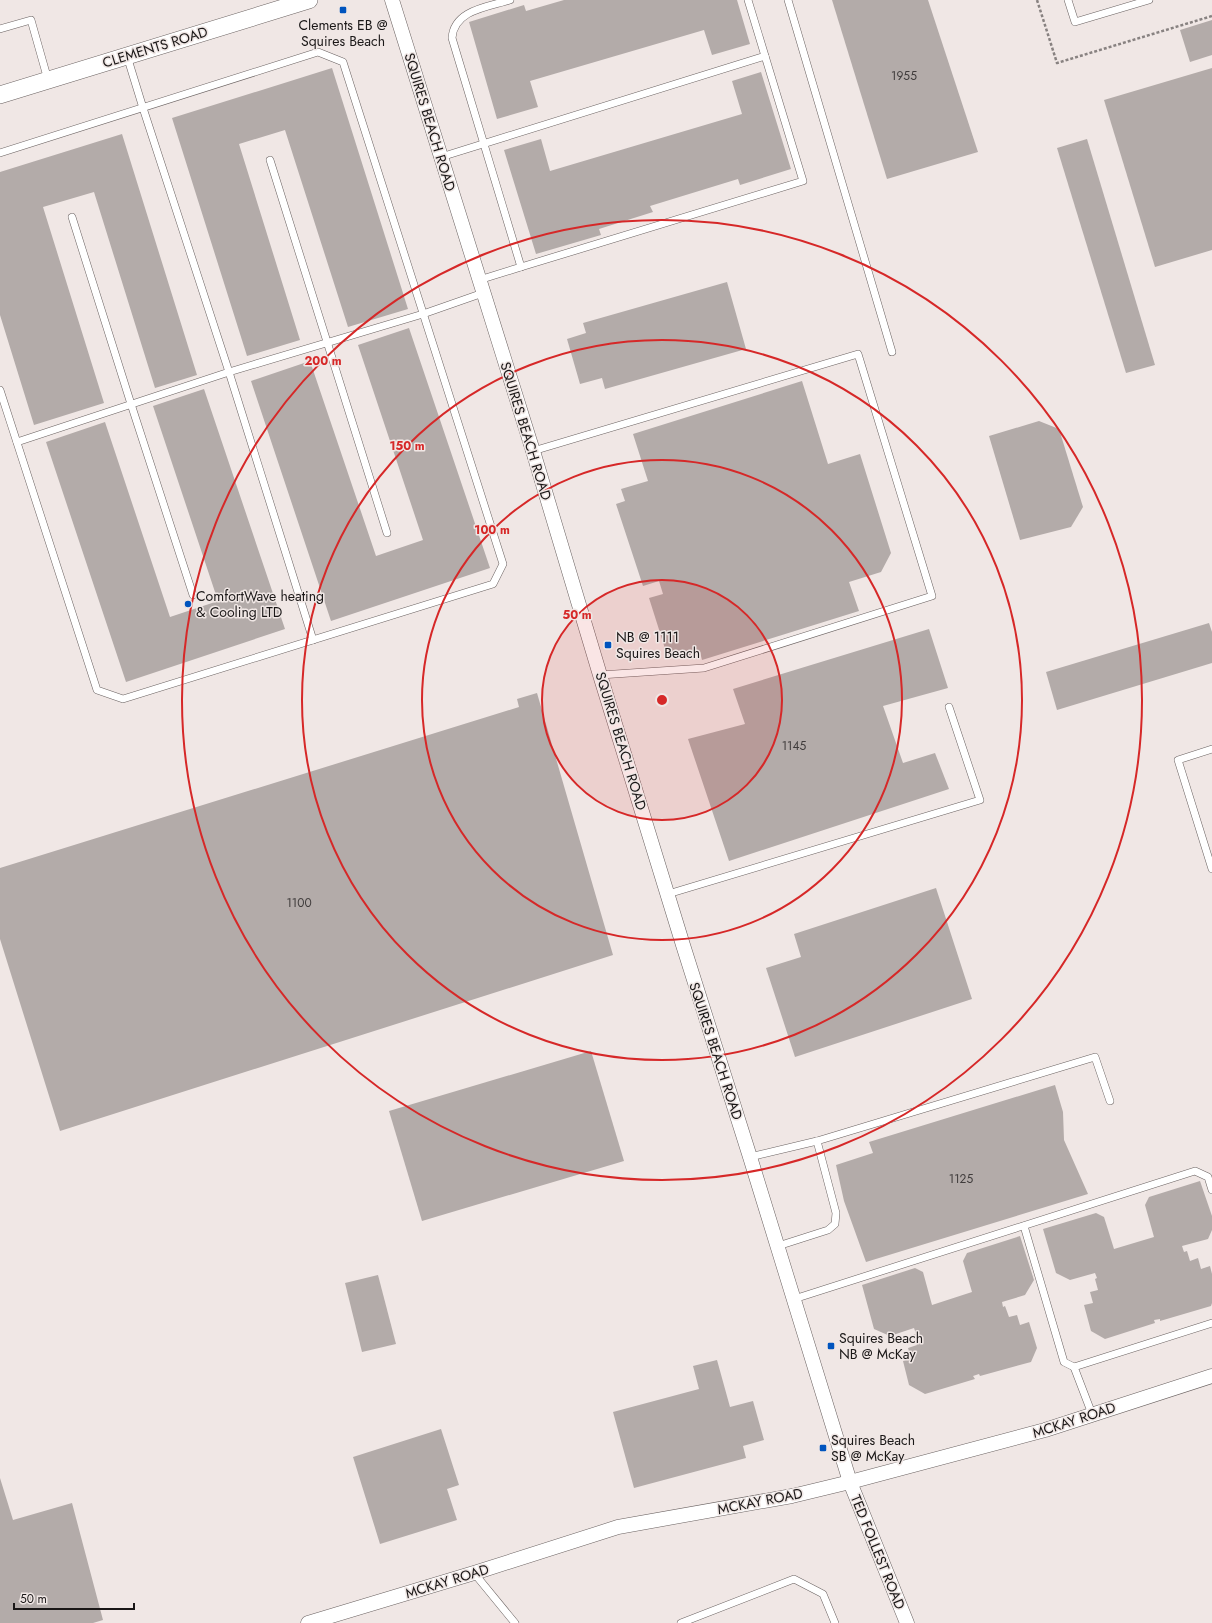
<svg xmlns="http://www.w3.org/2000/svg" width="1212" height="1623" viewBox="0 0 1212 1623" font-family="Jost,sans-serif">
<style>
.building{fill:#b3aba9}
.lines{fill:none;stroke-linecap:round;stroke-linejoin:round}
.service-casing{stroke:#6a6261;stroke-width:8}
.minor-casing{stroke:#6a6261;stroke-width:15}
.tertiary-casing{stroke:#6a6261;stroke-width:18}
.path{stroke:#888281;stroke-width:2.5;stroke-dasharray:3 2;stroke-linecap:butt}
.service{stroke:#fff;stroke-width:7}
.minor{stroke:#fff;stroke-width:14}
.tertiary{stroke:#fff;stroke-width:17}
.ring{fill:none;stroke:#d62828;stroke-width:2}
.poi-dot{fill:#0054be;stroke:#f0e7e5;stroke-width:1.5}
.labels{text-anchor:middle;stroke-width:3;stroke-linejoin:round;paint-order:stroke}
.number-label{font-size:12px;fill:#403c3c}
.poi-label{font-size:14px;fill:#1a1717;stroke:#f0e7e5;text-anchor:start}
.street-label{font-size:14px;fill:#1a1717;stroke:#f0e7e5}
.centre{fill:#d62828;stroke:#f0e7e5;stroke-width:2}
.ring-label{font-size:12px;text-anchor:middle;font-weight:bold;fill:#d62828;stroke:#f0e7e5;stroke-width:3;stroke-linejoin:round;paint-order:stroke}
</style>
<rect width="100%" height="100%" fill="#f0e7e5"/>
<g class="building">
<polygon points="564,0 737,0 750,44 712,55 704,30 530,81 538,107 497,119 469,22 524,5 526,11"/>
<polygon points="832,0 928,0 978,152 887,179"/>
<polygon points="1212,20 1212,55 1190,62 1180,30"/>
<polygon points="332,68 408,309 348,327 285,130 239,144 300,340 247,356 172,118"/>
<polygon points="1212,68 1212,250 1155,267 1104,100"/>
<polygon points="761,72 791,169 740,185 738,179 650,206 653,212 599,229 601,235 536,254 504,150 541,139 550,171 742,114 732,81"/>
<polygon points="122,134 197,375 155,388 94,192 43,207 104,403 34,425 0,315 0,172"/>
<polygon points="1087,139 1155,365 1126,373 1057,148"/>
<polygon points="727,282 746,349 605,389 602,378 580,384 567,339 586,333 583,323"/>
<polygon points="409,328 490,568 331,621 251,381 310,361 376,556 423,540 358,345"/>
<polygon points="802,381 828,464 860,454 891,553 881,572 849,582 859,611 702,660 700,652 683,657 682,653 668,658 649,598 663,594 659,581 643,586 616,504 625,501 621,489 648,481 633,434"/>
<polygon points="204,389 285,629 126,682 46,442 105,422 170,617 218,601 153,406"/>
<polygon points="1039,421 1059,429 1083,507 1071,527 1020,540 989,436"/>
<polygon points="1209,623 1212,632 1212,663 1057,710 1046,672"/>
<polygon points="929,629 948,688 883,706 903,763 935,753 949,789 729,861 688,739 745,724 733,689"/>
<polygon points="537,693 613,955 60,1131 0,939 0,868 519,707 517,699"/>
<polygon points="936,888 972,999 795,1057 766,968 801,957 794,934"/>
<polygon points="591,1051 624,1161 422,1221 389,1111"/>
<polygon points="1055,1085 1063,1112 1064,1140 1088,1194 866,1262 844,1201 836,1165 873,1153 869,1142"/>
<polygon points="1200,1181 1212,1216 1212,1230 1208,1239 1182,1246 1184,1252 1187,1251 1190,1261 1198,1258 1201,1269 1210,1266 1212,1274 1212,1303 1211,1306 1160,1321 1160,1319 1154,1320 1155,1323 1105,1339 1091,1331 1084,1305 1093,1303 1090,1292 1098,1290 1095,1279 1097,1278 1095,1273 1070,1280 1056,1273 1043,1229 1096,1213 1104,1217 1114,1249 1154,1237 1145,1205 1149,1197"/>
<polygon points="1020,1236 1034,1280 1025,1295 1002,1302 1003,1307 1005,1306 1009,1317 1017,1315 1020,1325 1029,1322 1037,1348 1031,1362 980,1376 979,1374 973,1376 975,1379 925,1394 909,1385 903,1361 911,1358 908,1348 917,1345 913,1335 916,1334 914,1328 890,1336 874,1329 862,1285 915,1268 923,1272 932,1305 972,1292 963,1261 967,1253"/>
<polygon points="378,1275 396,1344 362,1352 345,1283"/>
<polygon points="717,1360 730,1407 753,1401 764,1440 743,1446 746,1458 634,1488 613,1412 699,1389 693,1366"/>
<polygon points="441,1429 459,1485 447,1489 457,1520 380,1544 353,1457"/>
<polygon points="0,1478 13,1520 72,1503 103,1620 93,1623 0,1623"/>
</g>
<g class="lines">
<defs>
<g id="service">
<path d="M510,0C487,7 454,10 452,38L521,267L803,181L748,0"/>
<polyline points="788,0 892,352"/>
<polyline points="1068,0 1075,22 1149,0"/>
<polyline points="0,29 31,20 48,80"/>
<polyline points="127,56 143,108 229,372 313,640"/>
<polyline points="0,153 318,52 343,62 503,564 493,584 123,699 97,690 0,390"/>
<polyline points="441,157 765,56"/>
<polyline points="270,160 387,533"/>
<polyline points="72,217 131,404 193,595"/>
<polyline points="479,280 521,267"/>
<polyline points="17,442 229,372 423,314 483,293"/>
<polyline points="533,451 858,354 932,596 704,668 600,675"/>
<polyline points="1212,749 1178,760 1212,869"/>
<polyline points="668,894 980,800 949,707"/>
<polyline points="750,1157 817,1141 1095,1057 1110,1101"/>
<polyline points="1024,1226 1064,1362 1074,1367"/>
<polyline points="778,1246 828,1230 835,1224 836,1213 817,1141"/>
<polyline points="794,1299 1195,1171 1208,1177 1212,1190"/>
<polyline points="1092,1414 1074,1367 1212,1323"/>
<polyline points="474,1573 515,1623"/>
<polyline points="681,1623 794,1579 823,1594 835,1623"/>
</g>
<g id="minor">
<polyline points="392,0 533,451 600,675 683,945 750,1157 850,1482 907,1623"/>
<polyline points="308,1623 474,1573 618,1527 792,1496 850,1482 1045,1430 1212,1376"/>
</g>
<polyline id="tertiary" points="0,95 309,0"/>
</defs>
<use href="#service" class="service-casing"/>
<use href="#minor" class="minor-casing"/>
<use href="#tertiary" class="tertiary-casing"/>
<polyline class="path" points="1037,0 1057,63 1212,16"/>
<use href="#service" class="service"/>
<use href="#minor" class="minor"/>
<use href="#tertiary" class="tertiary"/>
</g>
<circle cx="662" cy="700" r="120" fill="#d62828" fill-opacity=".12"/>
<g class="ring">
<circle cx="662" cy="700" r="120"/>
<circle cx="662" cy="700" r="240"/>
<circle cx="662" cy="700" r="360"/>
<circle cx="662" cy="700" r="480"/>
</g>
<g class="poi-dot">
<rect x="339" y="6" width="8" height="8" rx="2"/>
<circle cx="188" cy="604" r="4"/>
<rect x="604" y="641" width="8" height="8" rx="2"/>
<rect x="827" y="1342" width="8" height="8" rx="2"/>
<rect x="819" y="1444" width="8" height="8" rx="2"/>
</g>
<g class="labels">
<g class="number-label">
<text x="904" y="80">1955</text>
<text x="794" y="750">1145</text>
<text x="299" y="907">1100</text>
<text x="961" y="1183">1125</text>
</g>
<g class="poi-label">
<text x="343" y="30" text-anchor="middle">Clements EB @<tspan x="343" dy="16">Squires Beach</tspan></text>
<text x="196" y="601">ComfortWave heating<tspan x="196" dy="16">&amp; Cooling LTD</tspan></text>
<text x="616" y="642">NB @ 1111<tspan x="616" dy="16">Squires Beach</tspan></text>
<text x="839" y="1343">Squires Beach<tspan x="839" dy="16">NB @ McKay</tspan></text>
<text x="831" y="1445">Squires Beach<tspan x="831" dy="16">SB @ McKay</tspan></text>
</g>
<g class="street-label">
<text transform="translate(155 47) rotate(-17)" y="5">CLEMENTS ROAD</text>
<text transform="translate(430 122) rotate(73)" y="5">SQUIRES BEACH ROAD</text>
<text transform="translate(526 431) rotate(73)" y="5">SQUIRES BEACH ROAD</text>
<text transform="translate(621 741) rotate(73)" y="5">SQUIRES BEACH ROAD</text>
<text transform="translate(716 1051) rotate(72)" y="5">SQUIRES BEACH ROAD</text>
<text transform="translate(1074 1420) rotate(-18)" y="5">MCKAY ROAD</text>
<text transform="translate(760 1501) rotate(-11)" y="5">MCKAY ROAD</text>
<text transform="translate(878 1552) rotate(68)" y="5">TED FOLLEST ROAD</text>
<text transform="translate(447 1581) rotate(-17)" y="5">MCKAY ROAD</text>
</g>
</g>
<circle cx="662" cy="700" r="6" class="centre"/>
<g class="ring-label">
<text x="323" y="365">200 m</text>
<text x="407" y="450">150 m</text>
<text x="492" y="534">100 m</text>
<text x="577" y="619">50 m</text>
</g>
<path d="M14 1603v6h120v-6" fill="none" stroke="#1a1717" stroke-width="2"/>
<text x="20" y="1603" font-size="12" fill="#1a1717" stroke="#f0e7e5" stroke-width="3" paint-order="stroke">50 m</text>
</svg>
